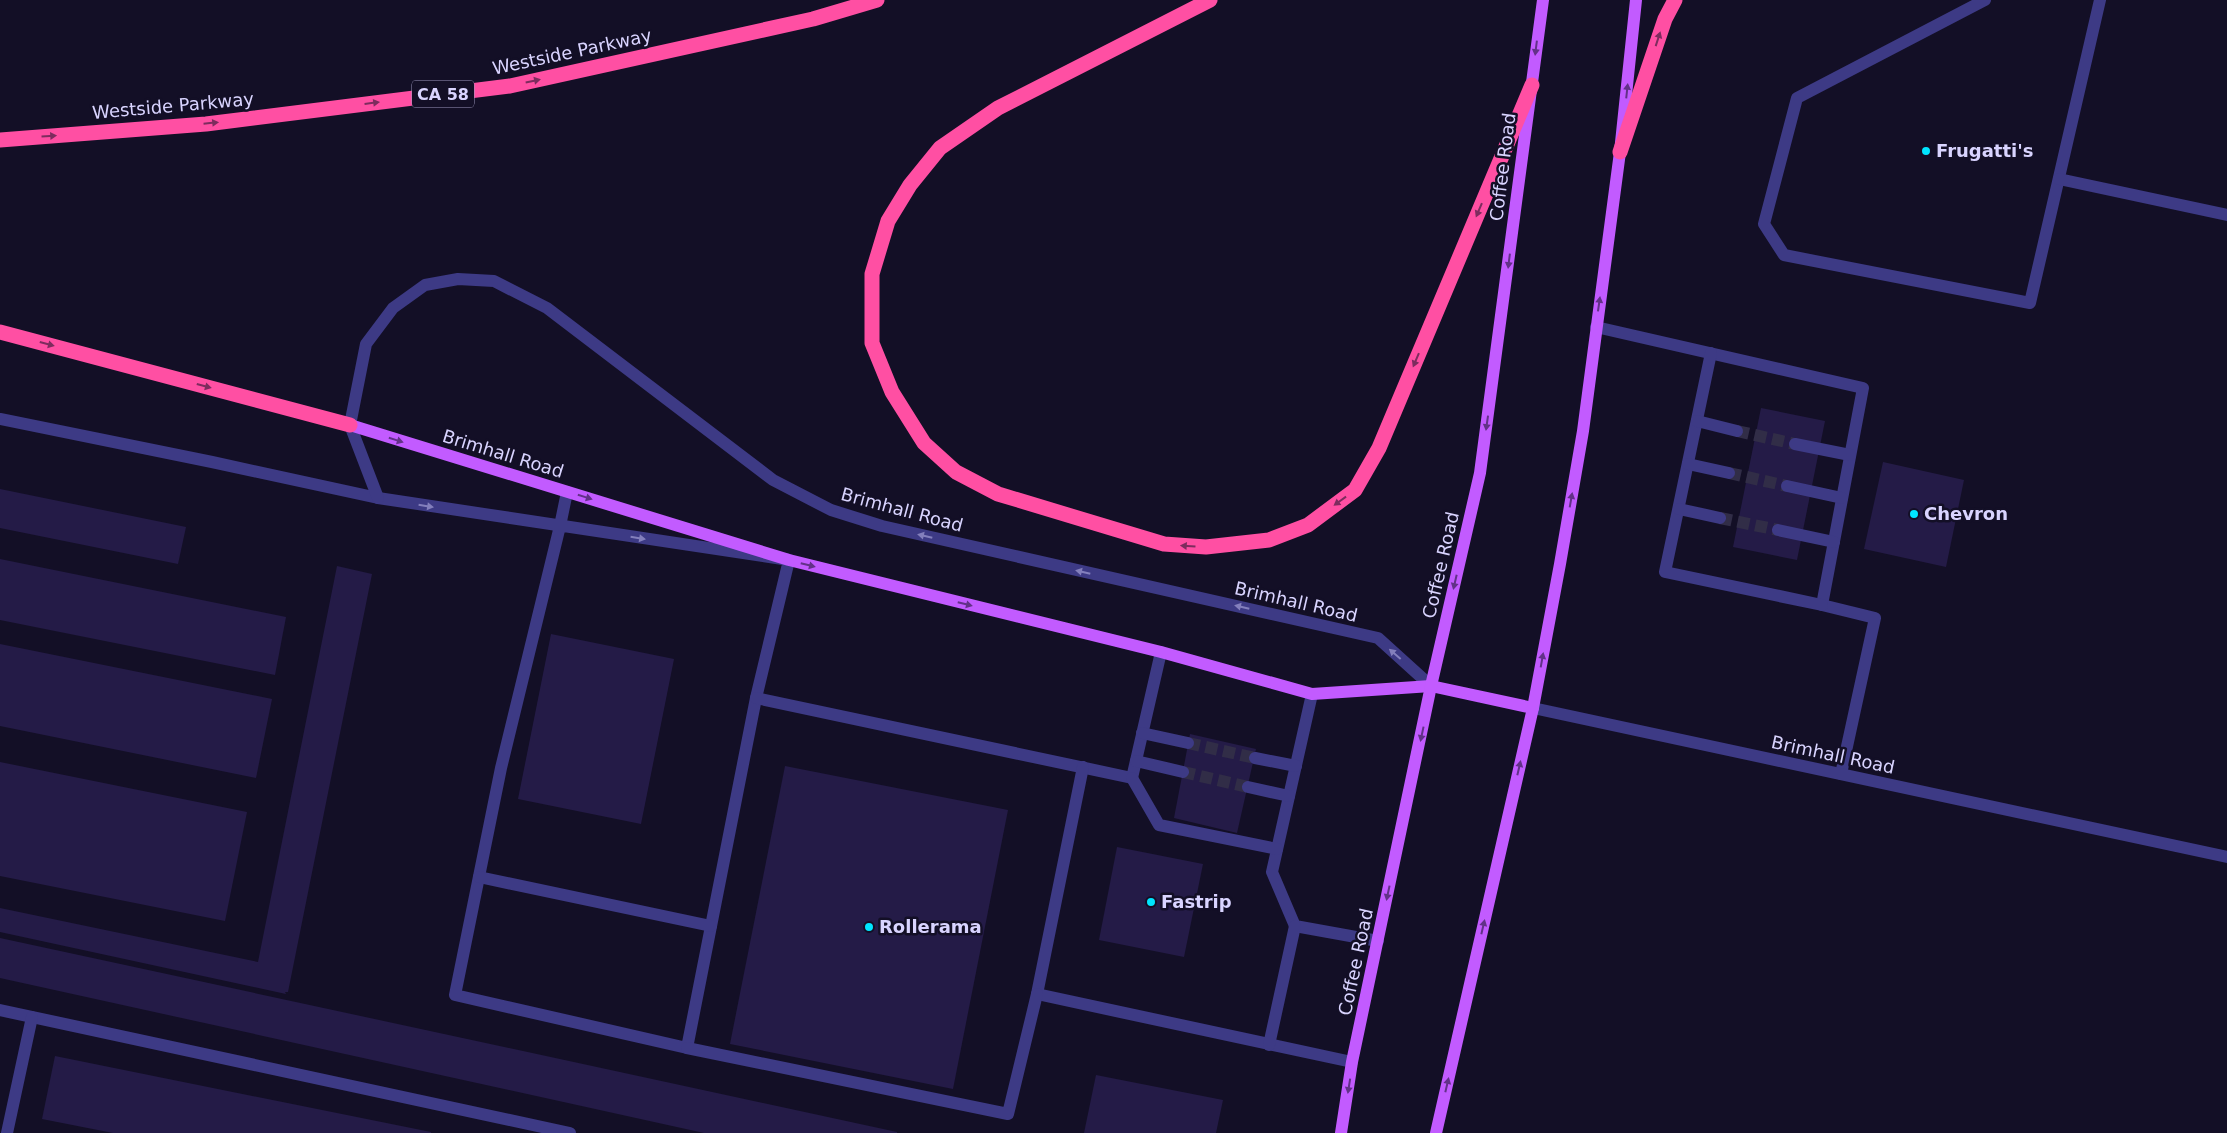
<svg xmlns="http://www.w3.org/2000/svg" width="2227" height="1133" viewBox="0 0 2227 1133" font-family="'DejaVu Sans',sans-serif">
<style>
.building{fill:#241b47}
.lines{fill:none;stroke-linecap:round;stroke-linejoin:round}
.minor-tunnel{stroke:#312d47;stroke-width:12;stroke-dasharray:12 6;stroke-linecap:butt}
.minor{stroke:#3d3a85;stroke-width:12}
.major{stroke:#c25bff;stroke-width:12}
.highway{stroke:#ff4fa3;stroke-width:15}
.oneway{fill:#7d2c5e}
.oneway2{fill:#623188}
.oneway3{fill:#837fbc}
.poi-dot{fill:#00e5ff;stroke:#130f26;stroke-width:2}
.labels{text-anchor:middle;stroke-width:5;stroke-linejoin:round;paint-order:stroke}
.shield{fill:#130f26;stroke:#9e99be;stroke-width:1}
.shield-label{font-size:16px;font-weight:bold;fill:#d9d4ff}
.street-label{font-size:18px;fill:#d9d4ff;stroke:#130f26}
.poi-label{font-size:18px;font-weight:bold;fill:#d9d4ff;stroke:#130f26;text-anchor:start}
</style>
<rect width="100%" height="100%" fill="#130f26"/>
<g class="building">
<polygon points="1761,408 1825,421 1797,560 1733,547"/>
<polygon points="1883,462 1964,480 1946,567 1864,549"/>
<polygon points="0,489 186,527 178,564 0,528"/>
<polygon points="0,559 286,617 275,675 0,620"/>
<polygon points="337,566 372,574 288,992 285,992 286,994 0,932 0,908 258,962"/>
<polygon points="551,634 674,659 641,824 518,799"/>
<polygon points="0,644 272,699 256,778 0,726"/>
<polygon points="1190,734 1256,749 1237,833 1174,818"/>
<polygon points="0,762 247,812 225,921 0,876"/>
<polygon points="785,766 1008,810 953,1089 730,1044"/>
<polygon points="1117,847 1203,864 1184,957 1099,940"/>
<polygon points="0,938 897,1132 897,1133 704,1133 0,978"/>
<polygon points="55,1056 431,1132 431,1133 113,1133 42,1119"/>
<polygon points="1096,1075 1223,1100 1216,1133 1084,1133"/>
</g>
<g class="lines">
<g class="minor-tunnel">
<polyline points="1737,431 1795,444"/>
<polyline points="1729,473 1787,486"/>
<polyline points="1720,518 1778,530"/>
<polyline points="1188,743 1255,758"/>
<polyline points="1183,772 1248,787"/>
</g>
<g class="minor">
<polyline points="1985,0 1797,98 1764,224 1784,255 2030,303 2100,0"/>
<polyline points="2059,179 2227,215"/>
<polyline points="1596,327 1863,388 1822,605 1875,618 1841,774"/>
<polyline points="1711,353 1665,572 1822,605"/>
<polyline points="0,419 212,462 378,498 789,560 756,698 687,1048 455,995 501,768 560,526 567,492"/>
<polyline points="1697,421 1737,431"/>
<polyline points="1795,444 1850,455"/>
<polyline points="1688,464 1729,473"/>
<polyline points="1787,486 1842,498"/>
<polyline points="378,498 350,425 366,344 393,308 425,285 458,279 494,281 547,308 773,480 831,510 882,526 1378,638 1431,686"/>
<polyline points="1679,509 1720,518"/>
<polyline points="1778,530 1834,542"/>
<polyline points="1312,694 1272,872 1295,926 1378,941"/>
<polyline points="756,698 1132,778 1161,652"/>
<polyline points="1533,708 2227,857"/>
<polyline points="1142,733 1188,743"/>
<polyline points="1255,758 1296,766"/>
<polyline points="1136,761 1183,772"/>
<polyline points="1083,767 1037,994 1352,1062"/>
<polyline points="1132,778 1159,825 1277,849"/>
<polyline points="1248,787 1289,796"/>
<polyline points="479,877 711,926"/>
<polyline points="0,1010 570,1133"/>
<polyline points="1269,1045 1295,926"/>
<polyline points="687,1048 1008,1114 1037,994"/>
<polyline points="7,1133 32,1017"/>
</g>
<g class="major">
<polyline points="350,425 789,560 1161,652 1312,694 1431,686 1533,708"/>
<polyline points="1341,1133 1352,1062 1431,686 1480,473 1543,0"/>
<polyline points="1436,1133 1533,708 1560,564 1583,431 1620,152 1636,0"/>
</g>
<g class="highway">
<polyline points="1210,0 998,108 940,148 910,185 888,221 872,274 872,343 892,392 924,443 956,472 998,494 1164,544 1206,547 1269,540 1308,525 1355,490 1379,448 1532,85"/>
<polyline points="0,140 206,124 510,86 813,19 877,0"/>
<polyline points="1620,152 1665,19 1675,0"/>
<polyline points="0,332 350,425"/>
</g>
</g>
<defs><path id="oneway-solid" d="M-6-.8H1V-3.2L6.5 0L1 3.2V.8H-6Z" transform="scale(1.25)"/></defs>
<g class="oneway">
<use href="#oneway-solid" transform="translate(1658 39) rotate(-72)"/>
<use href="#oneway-solid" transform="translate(533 81) rotate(-12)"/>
<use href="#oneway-solid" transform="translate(372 103) rotate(-7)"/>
<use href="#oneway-solid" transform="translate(211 123) rotate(-6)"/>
<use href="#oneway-solid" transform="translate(49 136) rotate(-4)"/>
<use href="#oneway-solid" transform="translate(1479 210) rotate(113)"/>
<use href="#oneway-solid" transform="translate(47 344) rotate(15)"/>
<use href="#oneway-solid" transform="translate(1416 360) rotate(113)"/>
<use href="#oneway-solid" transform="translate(204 386) rotate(15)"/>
<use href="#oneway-solid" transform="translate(1340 501) rotate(144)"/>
<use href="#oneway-solid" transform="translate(1188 546) rotate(-176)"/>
</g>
<g class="oneway2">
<use href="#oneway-solid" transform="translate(1536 48) rotate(97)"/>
<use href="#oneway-solid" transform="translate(1627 91) rotate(-84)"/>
<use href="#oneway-solid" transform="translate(1509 261) rotate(97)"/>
<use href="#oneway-solid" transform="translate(1599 304) rotate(-82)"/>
<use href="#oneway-solid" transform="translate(1487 423) rotate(98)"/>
<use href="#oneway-solid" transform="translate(396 440) rotate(17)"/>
<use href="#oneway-solid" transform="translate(585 497) rotate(17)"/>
<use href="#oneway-solid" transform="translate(1571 500) rotate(-80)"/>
<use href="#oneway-solid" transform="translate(808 565) rotate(14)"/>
<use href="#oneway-solid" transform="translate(1455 582) rotate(103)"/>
<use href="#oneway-solid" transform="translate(965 604) rotate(14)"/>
<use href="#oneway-solid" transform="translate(1542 660) rotate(-80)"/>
<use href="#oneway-solid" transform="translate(1422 734) rotate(102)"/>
<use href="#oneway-solid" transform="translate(1519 768) rotate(-77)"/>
<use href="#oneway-solid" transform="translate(1388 893) rotate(102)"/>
<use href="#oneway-solid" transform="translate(1483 927) rotate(-77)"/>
<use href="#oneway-solid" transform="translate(1447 1085) rotate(-77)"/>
<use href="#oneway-solid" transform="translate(1349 1086) rotate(99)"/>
</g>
<g class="oneway3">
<use href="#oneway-solid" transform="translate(426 506) rotate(9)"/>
<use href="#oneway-solid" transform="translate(925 536) rotate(-167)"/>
<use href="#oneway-solid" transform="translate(638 538) rotate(9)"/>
<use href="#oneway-solid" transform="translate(1083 572) rotate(-167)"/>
<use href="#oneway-solid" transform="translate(1242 607) rotate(-167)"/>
<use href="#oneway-solid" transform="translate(1395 654) rotate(-139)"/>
</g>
<g class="poi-dot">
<circle cx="1926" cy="151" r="5"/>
<circle cx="1914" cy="514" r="5"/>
<circle cx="1151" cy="902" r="5"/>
<circle cx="869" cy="927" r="5"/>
</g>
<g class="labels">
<rect class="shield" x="412" y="80.5" width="62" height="27" rx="4"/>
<g class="shield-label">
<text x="443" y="100">CA 58</text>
</g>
<g class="street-label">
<text transform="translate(572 52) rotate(-12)" y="6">Westside Parkway</text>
<text transform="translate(173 106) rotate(-5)" y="6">Westside Parkway</text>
<text transform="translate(1503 167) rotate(-83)" y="6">Coffee Road</text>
<text transform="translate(503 454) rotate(17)" y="6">Brimhall Road</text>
<text transform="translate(902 510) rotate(15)" y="6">Brimhall Road</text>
<text transform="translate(1441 565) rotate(-77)" y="6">Coffee Road</text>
<text transform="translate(1296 602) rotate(13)" y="6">Brimhall Road</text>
<text transform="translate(1833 755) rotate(12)" y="6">Brimhall Road</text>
<text transform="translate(1356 962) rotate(-78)" y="6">Coffee Road</text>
</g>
<g class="poi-label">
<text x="1936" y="157">Frugatti's</text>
<text x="1924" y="520">Chevron</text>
<text x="1161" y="908">Fastrip</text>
<text x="879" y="933">Rollerama</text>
</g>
</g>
</svg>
